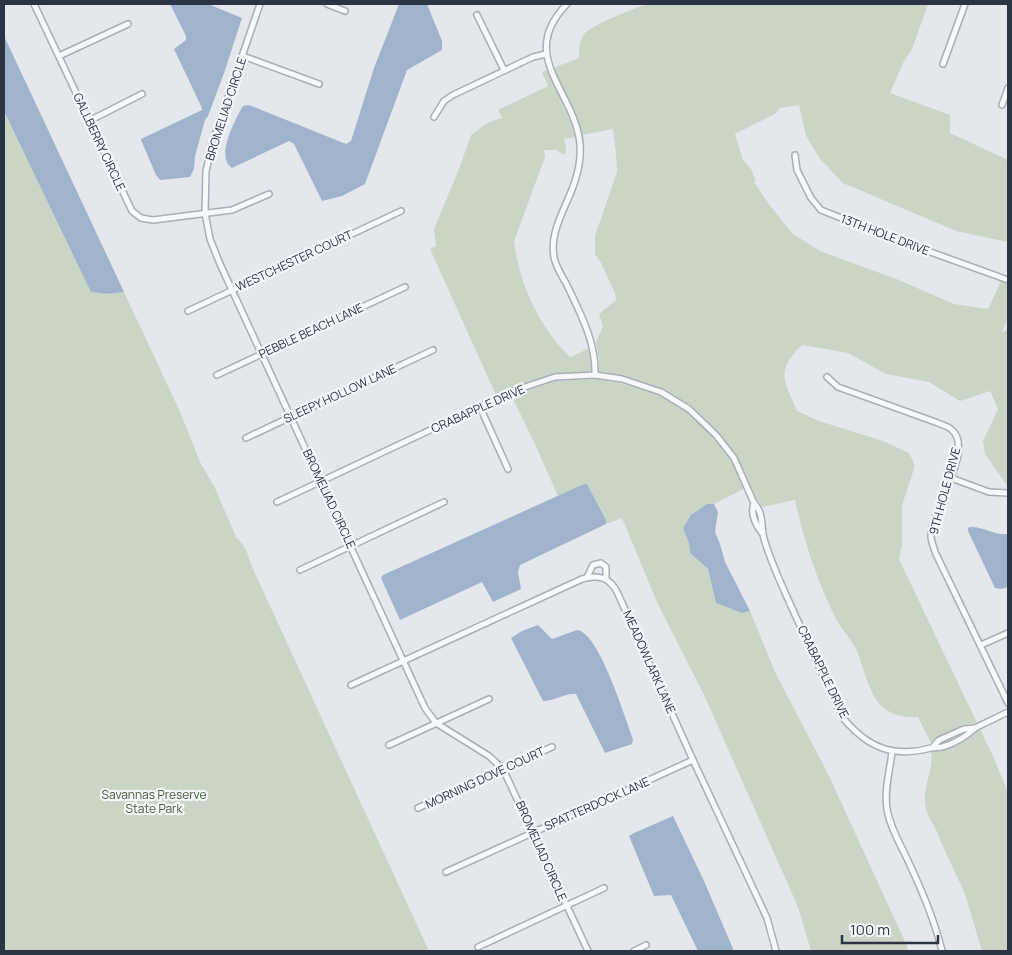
<svg xmlns="http://www.w3.org/2000/svg" width="1012" height="955" viewBox="0 0 1012 955" font-family="Manrope,sans-serif">
<style>
.green{fill:#c9d6c5}
.water{fill:#9fb4cc}
.lines{fill:none;stroke-linecap:round;stroke-linejoin:round}
.street-casing{stroke:#a9aeb7;stroke-width:8}
.street{stroke:#f7f8fa;stroke-width:5}
.labels{text-anchor:middle;stroke-width:4.5;stroke-linejoin:round;paint-order:stroke}
.street-label{font-size:12px;fill:#2b3445;stroke:#f4f6f9}
.park-label{font-size:12px;fill:#3f6138;stroke:#f4f6f9}
</style>
<rect width="100%" height="100%" fill="#e4e7ec"/>
<g class="green">
<path d="M647,4H928L912,49L904,61L890,93L950,115V133L1006,159L1008,163V242L956,231L843,183L820,159L806,136L799,105L780,108L775,114L735,134L743,160L751,169L756,181L754,182L768,203L793,234L820,251L899,280L954,304L988,309L1001,281L1008,284V318L1002,332L1008,330V483L1006,484L985,454L983,441L998,409L990,391L960,401L929,382L886,374L848,353L802,345C775,372 784,380 797,411L819,421L883,441L909,453L915,466L902,505V545L899,559L977,723L963,725L938,737L931,743L918,717C907,718 895,716 885,709C870,699 864,668 857,651C852,640 842,630 836,619C817,581 804,541 795,500L762,507C751,492 747,472 736,456C719,429 692,402 662,389C642,380 620,375 599,372V359L596,342L603,326L599,314L616,300L615,293L601,263L595,254V236L617,172L616,153L613,129L582,135L577,120L553,68L579,58C579,49 579,40 586,32C595,24 635,8 647,4Z"/>
<path d="M547,70L571,122L575,137L564,139L566,147L565,155L556,150H544L545,157L514,241C519,283 539,327 570,357L590,348L592,372L554,374L512,388L496,395L430,249L436,246L434,229L459,169L471,135L489,122L502,118L498,110L548,86L542,72Z"/>
<path d="M4,111L45,194L108,294L124,292L181,414L200,462L215,488L236,537C246,546 248,555 252,567L429,951H4Z"/>
<path d="M596,379C617,382 638,387 658,395C685,405 718,436 732,461C737,469 741,479 745,488L714,504H707L683,528L689,543L690,553L708,569L716,603L742,613L750,611L775,672L829,776L907,946L908,951H811L798,907L705,697L657,602L622,518L606,524V520L587,484L558,496L534,442L513,399L500,404L499,402L514,395L556,381Z"/>
<path d="M980,729L992,754L1008,792V951H982L965,894L940,840C936,824 926,819 925,801C924,783 934,769 931,751L944,750L964,741Z"/>
</g>
<g class="water">
<polygon points="170,4 208,4 242,18 224,73 208,116 205,120 195,156 194,169 190,177 160,180 156,175 141,140 141,139 202,110 201,106 174,49 186,40 186,36"/>
<path d="M399,4H427L442,41V50L407,70L365,184L342,196L322,201L294,144L289,141L232,168C215,157 235,120 243,106L249,105L346,144L351,141L374,68Z"/>
<polygon points="4,36 124,292 108,294 91,292 4,111"/>
<polygon points="584,484 587,484 606,520 606,524 520,565 518,572 521,589 493,602 482,582 400,620 381,578 383,575"/>
<polygon points="707,504 714,504 718,512 715,532 720,544 725,562 750,611 742,613 716,603 708,569 690,553 689,543 683,528 691,515"/>
<path d="M970,527C983,526 995,536 1008,534V587L1001,589L995,588L968,531V528Z"/>
<path d="M538,625L552,639L577,630C599,632 625,718 633,739L632,744L605,753L576,694C564,693 555,701 543,701L511,638L522,631Z"/>
<polygon points="673,816 704,881 734,951 698,951 671,895 654,896 629,836 634,833"/>
</g>
<g class="lines">
<defs>
<g id="street">
<polyline points="34,4 132,211 141,218 153,220 232,210 269,194"/>
<polyline points="260,4 213,141 206,171 205,213 210,239 220,264 425,708 436,723 489,756 503,769 588,951"/>
<polyline points="327,4 345,11"/>
<path d="M567,4C516,56 575,91 580,144C581,157 579,169 575,181C567,207 547,233 555,261C558,270 563,278 567,285C581,315 596,342 595,375"/>
<polyline points="477,15 504,70"/>
<polyline points="59,56 128,24"/>
<polyline points="243,56 319,84"/>
<polyline points="943,64 965,4"/>
<polyline points="1002,105 1008,88"/>
<polyline points="434,117 444,101 453,95 533,57 546,54"/>
<polyline points="89,121 142,94"/>
<polyline points="795,155 797,170 811,198 821,210 889,237 1008,280"/>
<polyline points="188,311 401,211"/>
<polyline points="217,375 405,287"/>
<path d="M827,377L838,387L938,423C942,425 948,426 952,430C975,450 930,511 931,537C931,541 934,547 935,552L1008,703"/>
<polyline points="480,407 508,469"/>
<polyline points="246,438 433,350"/>
<polyline points="951,478 989,492 1008,493"/>
<path d="M277,502L513,391L555,377L595,375L622,379L661,392L689,409L716,435L734,458L754,503C765,514 760,529 765,542C773,568 785,592 796,617C812,651 827,684 843,718C868,748 893,758 931,748C935,747 939,748 942,747C954,744 967,736 975,728"/>
<path d="M754,503C750,514 755,524 762,533"/>
<polyline points="300,570 444,502"/>
<polyline points="587,577 593,565 601,563 606,567 606,579"/>
<polyline points="981,645 1008,633"/>
<path d="M351,685L582,579C599,574 611,578 618,594L693,760L767,918L776,951"/>
<polyline points="389,745 489,699"/>
<polyline points="933,747 939,740 964,729 975,728 1008,712"/>
<path d="M892,752C890,770 884,790 887,809C890,828 902,847 910,865C923,893 935,921 942,951"/>
<polyline points="418,808 552,747"/>
<polyline points="446,872 693,760"/>
<polyline points="478,947 604,888"/>
<polyline points="634,951 646,945"/>
</g>
</defs>
<use href="#street" class="street-casing"/>
<use href="#street" class="street"/>
</g>
<g class="labels">
<g class="street-label">
<text transform="translate(226 109) rotate(-72)" y="4">BROMELIAD CIRCLE</text>
<text transform="translate(99 142) rotate(65)" y="4">GALLBERRY CIRCLE</text>
<text transform="translate(885 235) rotate(21)" y="4">13TH HOLE DRIVE</text>
<text transform="translate(294 261) rotate(-25)" y="4">WESTCHESTER COURT</text>
<text transform="translate(311 331) rotate(-25)" y="4">PEBBLE BEACH LANE</text>
<text transform="translate(340 394) rotate(-25)" y="4">SLEEPY HOLLOW LANE</text>
<text transform="translate(478 409) rotate(-24)" y="4">CRABAPPLE DRIVE</text>
<text transform="translate(945 491) rotate(-75)" y="4">9TH HOLE DRIVE</text>
<text transform="translate(329 499) rotate(65)" y="4">BROMELIAD CIRCLE</text>
<text transform="translate(649 662) rotate(66)" y="4">MEADOWLARK LANE</text>
<text transform="translate(823 672) rotate(64)" y="4">CRABAPPLE DRIVE</text>
<text transform="translate(485 778) rotate(-25)" y="4">MORNING DOVE COURT</text>
<text transform="translate(597 804) rotate(-24)" y="4">SPATTERDOCK LANE</text>
<text transform="translate(541 851) rotate(66)" y="4">BROMELIAD CIRCLE</text>
</g>
<g class="park-label">
<text x="154" y="799">Savannas Preserve<tspan x="154" dy="14">State Park</tspan></text>
</g>
</g>
<rect width="1012" height="955" fill="none" stroke="#2b3445" stroke-width="10"/>
<path d="M842 935v8h96v-8" fill="none" stroke="#2b3445" stroke-width="2.5"/>
<text x="850" y="935" font-size="15" fill="#2b3445" stroke="#f4f6f9" stroke-width="4" paint-order="stroke">100 m</text>
</svg>
